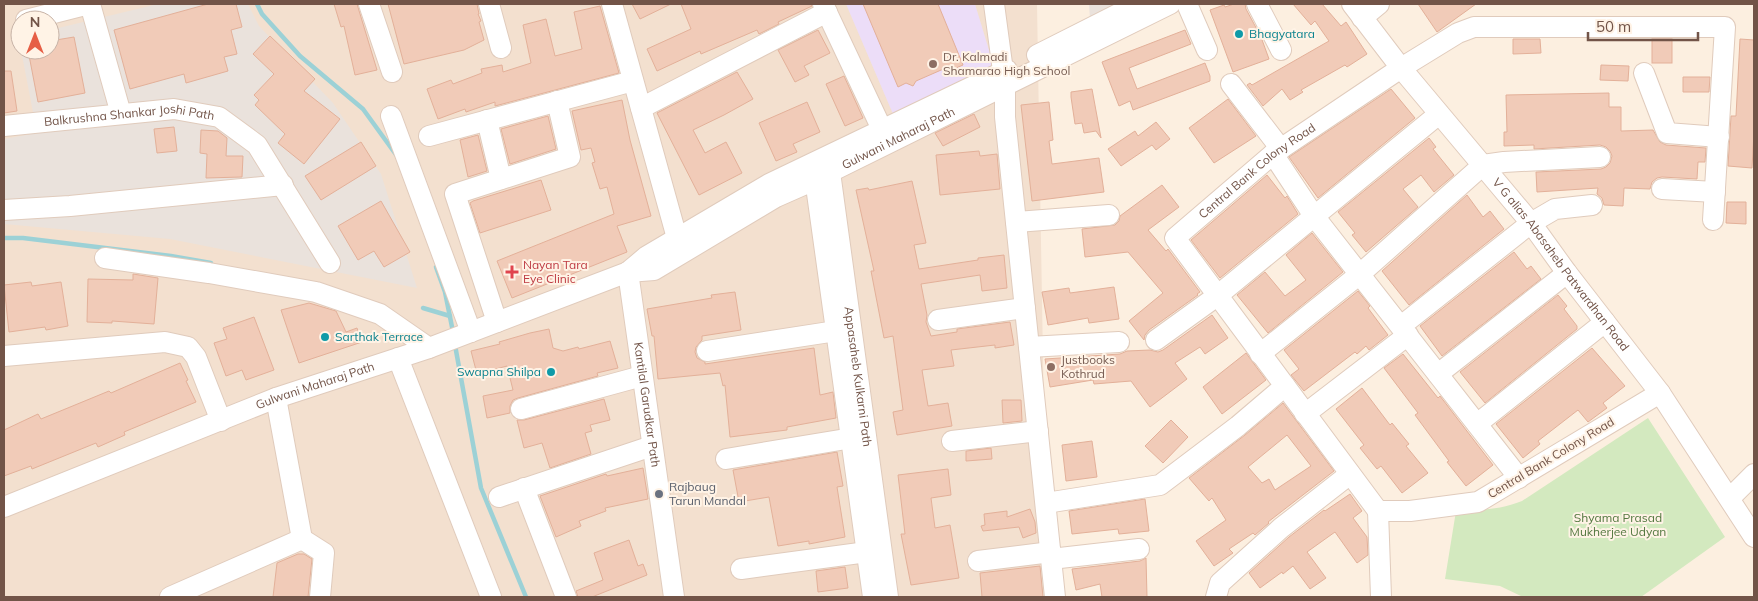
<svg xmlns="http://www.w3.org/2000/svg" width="1758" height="601" viewBox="0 0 1758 601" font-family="Mulish,sans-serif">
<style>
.residential{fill:#f3e0cf;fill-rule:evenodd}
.industrial{fill:#eae2dc}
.education{fill:#ecddf8}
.green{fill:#d3e9bf}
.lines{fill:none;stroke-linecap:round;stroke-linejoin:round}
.stream{stroke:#9cd1d6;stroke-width:4.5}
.building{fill:#f1cbb8;stroke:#e3b099;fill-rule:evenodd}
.minor-casing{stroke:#e0cbbc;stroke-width:22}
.minor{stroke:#fff;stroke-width:20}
.culture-dot{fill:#0f9aa8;stroke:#fff3e6;stroke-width:2}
.education-dot{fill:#8d6e63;stroke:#fff3e6;stroke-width:2}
.health-dot{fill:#e0444e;stroke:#fff3e6;stroke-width:2}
.worship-dot{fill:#6b7280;stroke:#fff3e6;stroke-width:2}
.labels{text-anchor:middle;stroke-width:4;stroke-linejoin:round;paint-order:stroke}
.culture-label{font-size:12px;fill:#0d838f;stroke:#fff3e6;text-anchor:start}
.education-label{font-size:12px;fill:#785e54;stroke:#fff3e6;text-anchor:start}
.street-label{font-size:12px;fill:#725448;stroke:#fff3e6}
.health-label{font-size:12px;fill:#be3a42;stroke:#fff3e6;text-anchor:start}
.worship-label{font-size:12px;fill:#5b616d;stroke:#fff3e6;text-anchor:start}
.park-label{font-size:12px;fill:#547840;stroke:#fff3e6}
</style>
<rect width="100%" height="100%" fill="#fcefe0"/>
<path class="residential" d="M4,4H1037L1047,597H4ZM20,20H50V50H20Z"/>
<g class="industrial">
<polygon points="158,4 248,4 259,26 333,103 381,174 417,288 170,239 4,224 4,139 37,133 21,50 50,50 50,30"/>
<polygon points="1089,4 1119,4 1090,19"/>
</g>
<polygon class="education" points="846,4 975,4 995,70 893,114"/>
<path class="green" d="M1648,418L1725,537L1641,597H1523L1500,586L1445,579L1456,511C1480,510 1500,510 1522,501Z"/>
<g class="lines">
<g class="stream">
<polyline points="257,4 262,14 300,56 363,109 397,156"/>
<polyline points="4,238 23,238 171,256 211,263"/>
<polyline points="436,267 445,292 453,332"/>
<polyline points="423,308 450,316"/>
<polyline points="455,345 481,488 526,597"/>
</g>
</g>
<g class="building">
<polygon points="208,4 236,4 242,27 231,30 237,54 224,57 228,71 186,83 184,74 130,89 114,30"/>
<polygon points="334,4 357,4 377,70 355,75 344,26 341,27"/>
<polygon points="388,4 477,4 479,14 478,14 481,21 479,22 484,40 464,50 404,64"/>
<polygon points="632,4 671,4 640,19"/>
<polygon points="681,4 811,4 812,6 778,22 779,24 759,34 757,30 701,54 700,51 657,71 647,49 691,29"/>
<polygon points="863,4 938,4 963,65 949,71 948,67 916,81 913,86 906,83 898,87"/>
<polygon points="1234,4 1245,4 1246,9 1261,37 1269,59 1233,72 1210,10 1224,5 1225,7"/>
<polygon points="1293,4 1322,4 1341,26 1346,22 1367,54 1347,67 1345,65 1301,90 1303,92 1290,100 1282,89 1263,106 1247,85 1250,83 1252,85 1329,41 1315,21 1311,25"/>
<polygon points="1418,4 1476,4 1437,32"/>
<polygon points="600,6 619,73 495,106 495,102 466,112 465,109 438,119 427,89 451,80 453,84 482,73 481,69 502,65 503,72 531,63 523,25 546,19 555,56 582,49 574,12"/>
<polygon points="818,30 830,53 804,66 809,75 795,82 778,50"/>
<polygon points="1185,30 1191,44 1129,68 1137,89 1205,63 1210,76 1210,81 1133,110 1130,101 1119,106 1102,62"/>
<polygon points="270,36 315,79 304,91 340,119 304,164 278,143 285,134 255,105 259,100 254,95 274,74 253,54"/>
<polygon points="74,37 85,93 38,102 28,50 50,50 50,41"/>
<polygon points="1513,39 1540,39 1541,53 1513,54"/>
<rect x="1652" y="39" width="20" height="24"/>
<polygon points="1740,39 1754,40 1754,133 1752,168 1728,166 1731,116 1736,116"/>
<polygon points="1601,65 1629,66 1628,81 1600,80"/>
<polygon points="4,71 11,71 17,111 4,113"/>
<polygon points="737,72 753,99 724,115 693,130 705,153 726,142 742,173 699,195 657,113"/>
<polygon points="844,76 863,118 845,126 826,84"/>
<polygon points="1683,77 1710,77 1709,92 1683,92"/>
<polygon points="1092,89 1101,138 1096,131 1084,133 1082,123 1075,124 1071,97 1071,92"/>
<polygon points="1391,89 1415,118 1318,198 1289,157"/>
<polygon points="1609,93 1609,107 1621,107 1621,131 1653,130 1660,142 1666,145 1706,148 1705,162 1698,162 1697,179 1662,177 1657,178 1652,182 1650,189 1624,188 1623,206 1604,205 1602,198 1597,194 1598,188 1537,192 1536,172 1601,169 1606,167 1610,163 1612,156 1610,151 1606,147 1600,145 1534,149 1534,145 1504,146 1504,132 1507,132 1506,95"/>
<polygon points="1228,99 1256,136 1214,163 1189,128"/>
<polygon points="622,100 630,140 651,216 617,226 627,252 512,298 497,261 614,214 607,187 600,189 592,163 595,162 591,148 581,150 572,111"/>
<polygon points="807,102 820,132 793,144 797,152 776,161 759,123"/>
<polygon points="1049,102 1053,140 1049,141 1052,164 1099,158 1104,192 1032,201 1021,105"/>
<polygon points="974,114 980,127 943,146 935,133"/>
<polygon points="548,116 556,149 510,164 501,129"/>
<polygon points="1156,122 1170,139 1156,150 1152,145 1121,166 1108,149 1135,131 1138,136"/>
<polygon points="174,127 177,151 157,153 154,129"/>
<polygon points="201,130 218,131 227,138 226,156 243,156 242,177 206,178 207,154 200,153"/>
<polygon points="478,135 487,171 468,177 460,140"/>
<polygon points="1429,138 1436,147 1433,149 1454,175 1434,192 1421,175 1403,189 1418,207 1366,252 1352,235 1355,233 1338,212"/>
<polygon points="361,142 376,166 321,200 305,176"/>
<polygon points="979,151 980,156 997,154 1000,189 940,195 936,155"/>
<polygon points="1267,175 1285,198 1287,196 1298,214 1220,278 1191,240"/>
<polygon points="541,180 551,210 480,233 470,203 473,201"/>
<polygon points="912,181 926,243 914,245 919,269 978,260 978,258 1004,255 1007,288 982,291 980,275 921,284 927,315 926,322 931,336 957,332 957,329 1010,322 1014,345 995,348 995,345 951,350 954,366 922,370 928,406 948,403 952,426 897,435 893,412 903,410 893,336 884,338 871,271 874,271 856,190 868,188 869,190"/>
<polygon points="1162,185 1179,207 1148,230 1166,251 1168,249 1200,292 1197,294 1198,295 1149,330 1145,335 1144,340 1129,321 1163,293 1128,252 1085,257 1082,229 1115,225 1119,221 1120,216"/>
<polygon points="1467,195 1483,217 1490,211 1504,229 1409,305 1382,271"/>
<polygon points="381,201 410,252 384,267 374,251 358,260 338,226"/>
<polygon points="1727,202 1746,202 1746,224 1726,223"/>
<polygon points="1312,233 1343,272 1268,333 1237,295 1265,272 1285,296 1306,280 1286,255"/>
<polygon points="1514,252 1527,269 1531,266 1541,279 1442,356 1420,326"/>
<polygon points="133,274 158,278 154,324 112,321 112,323 87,322 88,279 133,280"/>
<polygon points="31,282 32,286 61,282 68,326 46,330 45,327 9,332 4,285"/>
<polygon points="1114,287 1119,319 1089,323 1088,318 1048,325 1042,292 1069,288 1070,293"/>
<polygon points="1358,291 1370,306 1368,308 1388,335 1369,350 1366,346 1357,354 1355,352 1304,391 1291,375 1299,369 1284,350"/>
<polygon points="735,292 741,330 702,336 702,340 696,347 695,352 697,358 705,362 705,364 814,348 820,395 833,392 836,418 787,427 787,430 730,437 725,385 723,386 720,373 658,379 654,336 652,336 647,309 712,298 711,295"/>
<polygon points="1558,295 1567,306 1564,309 1577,326 1577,329 1485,403 1460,372"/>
<polygon points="309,303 336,311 346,332 357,328 362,342 299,363 281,310"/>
<polygon points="1212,315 1228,338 1205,354 1200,347 1175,363 1187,379 1150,407 1131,381 1094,384 1093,380 1050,387 1045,359 1120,354 1127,351 1150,350 1158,352 1163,350"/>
<polygon points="254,317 274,370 246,380 242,370 226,376 214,343 227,339 223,328"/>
<polygon points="549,329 553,348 563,351 578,347 579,349 610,341 618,368 597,373 598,376 518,398 513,400 510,406 510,413 487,418 483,396 513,390 507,366 477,374 471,351 500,344 499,342 530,333"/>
<polygon points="1592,348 1625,386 1603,403 1607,408 1588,422 1578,410 1538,441 1540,444 1523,458 1496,424"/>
<polygon points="1246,353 1266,380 1222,414 1203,387"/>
<polygon points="1403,354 1438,398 1440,396 1493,465 1466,486 1447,462 1449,461 1415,415 1418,413 1384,368"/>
<polygon points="180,363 188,380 186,381 196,402 124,432 125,435 98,447 96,443 32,469 31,466 4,476 4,430 38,414 41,419 109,391 111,393"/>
<polygon points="1362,388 1390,425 1392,423 1409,444 1406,446 1428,473 1402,493 1381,466 1377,469 1360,448 1364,445 1336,409"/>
<polygon points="604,399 610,420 590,425 592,431 585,433 591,454 550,468 542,443 524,448 517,420 524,420"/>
<polygon points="1002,400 1021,400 1022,421 1003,423"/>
<path d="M1283,403L1334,471L1268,522L1269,523L1255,535L1253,533L1229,549L1233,553L1214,566L1196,541L1226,520L1212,498L1209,501L1189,478L1245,435ZM1287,435L1311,466L1275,490L1269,479L1262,483L1248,467Z"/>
<polygon points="1171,420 1188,437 1163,463 1145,446"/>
<polygon points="1092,441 1097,477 1066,481 1062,445"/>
<polygon points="991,448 992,459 966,461 966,451"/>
<polygon points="837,452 843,486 837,487 845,537 809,544 809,541 778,546 769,497 739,502 733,470"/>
<polygon points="643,468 648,499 605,508 606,511 579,521 581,526 556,537 540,496 606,474 607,476"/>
<polygon points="948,469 951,495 931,498 935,528 950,525 959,578 911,585 901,534 905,534 898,475"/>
<polygon points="1350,494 1362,511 1353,518 1367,537 1368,555 1357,563 1335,532 1307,552 1326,578 1310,589 1293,566 1283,574 1282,572 1260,588 1249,573 1289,537 1324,510 1325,511"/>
<polygon points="1145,499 1149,531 1119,534 1118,529 1072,534 1069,511"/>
<polygon points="1030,509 1035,522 1036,533 1023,538 1019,527 983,531 981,526 985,525 984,514 1007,511 1007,517"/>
<polygon points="629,540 638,566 643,564 647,575 592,597 578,597 576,591 603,580 594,553"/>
<polygon points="298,554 304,554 312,559 308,597 273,597 277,563"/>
<polygon points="1146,558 1147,597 1102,597 1100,584 1076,590 1072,569 1140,561"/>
<polygon points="1040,566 1043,597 982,597 980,573"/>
<polygon points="845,567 848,588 818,592 816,571"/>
</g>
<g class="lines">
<defs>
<g id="minor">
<polyline points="90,4 121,114"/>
<polyline points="369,4 392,72"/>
<polyline points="489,4 501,48"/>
<polyline points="612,4 677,238"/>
<polyline points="823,4 887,140"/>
<polyline points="994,4 1005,86 1005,117 1055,597"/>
<polyline points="1187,4 1207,50"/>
<polyline points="1257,4 1281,50"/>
<path id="s1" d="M1352,4L1401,68L1531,223L1567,273L1660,393L1754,537"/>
<polyline points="1362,18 1379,4"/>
<polyline points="26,20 89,4"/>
<polyline points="1037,55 1138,4"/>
<polyline points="1644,73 1667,133 1719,137"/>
<polyline points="1231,84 1281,149"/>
<polyline points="641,108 827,12"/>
<polyline points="391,116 471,332"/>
<polyline points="487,120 501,179"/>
<path id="s2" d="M4,126L174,109L219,117L257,145L330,263"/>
<polyline points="429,136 633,81"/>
<polyline points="1273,154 1314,216 1519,478"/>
<path id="s3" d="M827,161L830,172L888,597"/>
<polyline points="812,169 815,179 873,597"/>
<polyline points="1662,189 1715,192"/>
<polyline points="4,210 70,206 283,185"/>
<polyline points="1016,222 1109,215"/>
<polyline points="105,258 209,273 316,292 380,314 429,348"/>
<polyline points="628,272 647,256 769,184 1007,70"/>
<path id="s4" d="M628,272L674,597"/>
<polyline points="938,320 1025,308"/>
<polyline points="497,322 455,194 570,157 557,101"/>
<polyline points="1401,326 1531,223 1555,209 1592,205"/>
<polyline points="1156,340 1217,296 1439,114"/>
<polyline points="1029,347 1119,342"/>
<polyline points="707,351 836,331"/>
<polyline points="1260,354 1360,274 1483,165 1504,162 1600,157"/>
<polyline points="4,356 165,342 188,347 196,357 221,421"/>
<polyline points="398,358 491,597"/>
<polyline points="1438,374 1567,273"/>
<path id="s5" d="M1660,393L1478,502L1410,511H1378L1175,238L1273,154L1401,68L1458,33L1474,27H1725L1713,220"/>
<polyline points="276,398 302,539 324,553 320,597"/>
<polyline points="521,409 642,376"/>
<polyline points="1305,414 1408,335"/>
<polyline points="1477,424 1605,322"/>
<polyline points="952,441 1038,431"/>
<polyline points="726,459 864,436"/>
<polyline points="524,488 566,597"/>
<polyline points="499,497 652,446"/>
<polyline points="1730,498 1754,474"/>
<polyline points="1046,503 1160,485 1238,426 1285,386"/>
<path id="s6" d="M4,507L276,398L429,348L628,272L654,270L776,197L810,182L1170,4"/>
<polyline points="1378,511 1381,597"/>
<polyline points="1051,559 1139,549"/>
<polyline points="978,561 1051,552"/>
<polyline points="741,569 867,552"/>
<polyline points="170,597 302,539"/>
<polyline points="1216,597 1220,583 1281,528 1350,474"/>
</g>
</defs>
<use href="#minor" class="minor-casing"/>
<use href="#minor" class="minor"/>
</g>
<g class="culture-dot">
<circle cx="1239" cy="34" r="5"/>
<circle cx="325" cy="337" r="5"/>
<circle cx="551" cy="372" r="5"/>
</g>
<g class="education-dot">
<circle cx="933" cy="64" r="5"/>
<circle cx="1051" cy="367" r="5"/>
</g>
<path class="health-dot" d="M509.5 264.5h5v5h5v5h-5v5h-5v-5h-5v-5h5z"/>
<circle class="worship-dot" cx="659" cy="494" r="5"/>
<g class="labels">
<g class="culture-label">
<text x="1249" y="38">Bhagyatara</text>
<text x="335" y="341">Sarthak Terrace</text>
<text x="541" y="376" text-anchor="end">Swapna Shilpa</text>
</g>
<g class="education-label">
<text x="943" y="61">Dr. Kalmadi<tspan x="943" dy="14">Shamarao High School</tspan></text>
<text x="1061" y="364">Justbooks<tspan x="1061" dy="14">Kothrud</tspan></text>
</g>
<g class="street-label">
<text dy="4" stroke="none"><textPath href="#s2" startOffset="126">Balkrushna Shankar Joshi Path</textPath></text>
<text dy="4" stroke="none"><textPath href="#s6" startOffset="971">Gulwani Maharaj Path</textPath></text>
<text dy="4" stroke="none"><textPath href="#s5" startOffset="759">Central Bank Colony Road</textPath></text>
<text dy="4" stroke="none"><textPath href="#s1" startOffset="334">V G alias Abasaheb Patwardhan Road</textPath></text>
<text dy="4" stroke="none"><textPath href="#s3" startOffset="218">Appasaheb Kulkarni Path</textPath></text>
<text dy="4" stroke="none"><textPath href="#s6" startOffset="334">Gulwani Maharaj Path</textPath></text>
<text dy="4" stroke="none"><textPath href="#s4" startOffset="134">Kantilal Garudkar Path</textPath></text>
<text transform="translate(1551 458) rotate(-31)" y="4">Central Bank Colony Road</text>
</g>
<g class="health-label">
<text x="523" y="269">Nayan Tara<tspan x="523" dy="14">Eye Clinic</tspan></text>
</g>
<g class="worship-label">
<text x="669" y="491">Rajbaug<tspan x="669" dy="14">Tarun Mandal</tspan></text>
</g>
<g class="park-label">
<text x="1618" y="522">Shyama Prasad<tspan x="1618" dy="14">Mukherjee Udyan</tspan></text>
</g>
</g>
<rect width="1758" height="601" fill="none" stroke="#725448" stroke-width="10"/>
<g transform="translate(35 35)"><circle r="24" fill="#fff3e6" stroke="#c7b3a7"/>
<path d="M0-4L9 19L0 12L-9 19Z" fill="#e65e45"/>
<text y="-8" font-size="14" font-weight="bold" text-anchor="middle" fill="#725448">N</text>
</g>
<path d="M1588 32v8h110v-8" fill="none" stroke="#725448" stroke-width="2.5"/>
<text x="1596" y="32" font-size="15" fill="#725448" stroke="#fff3e6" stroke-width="4" paint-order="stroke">50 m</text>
</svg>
